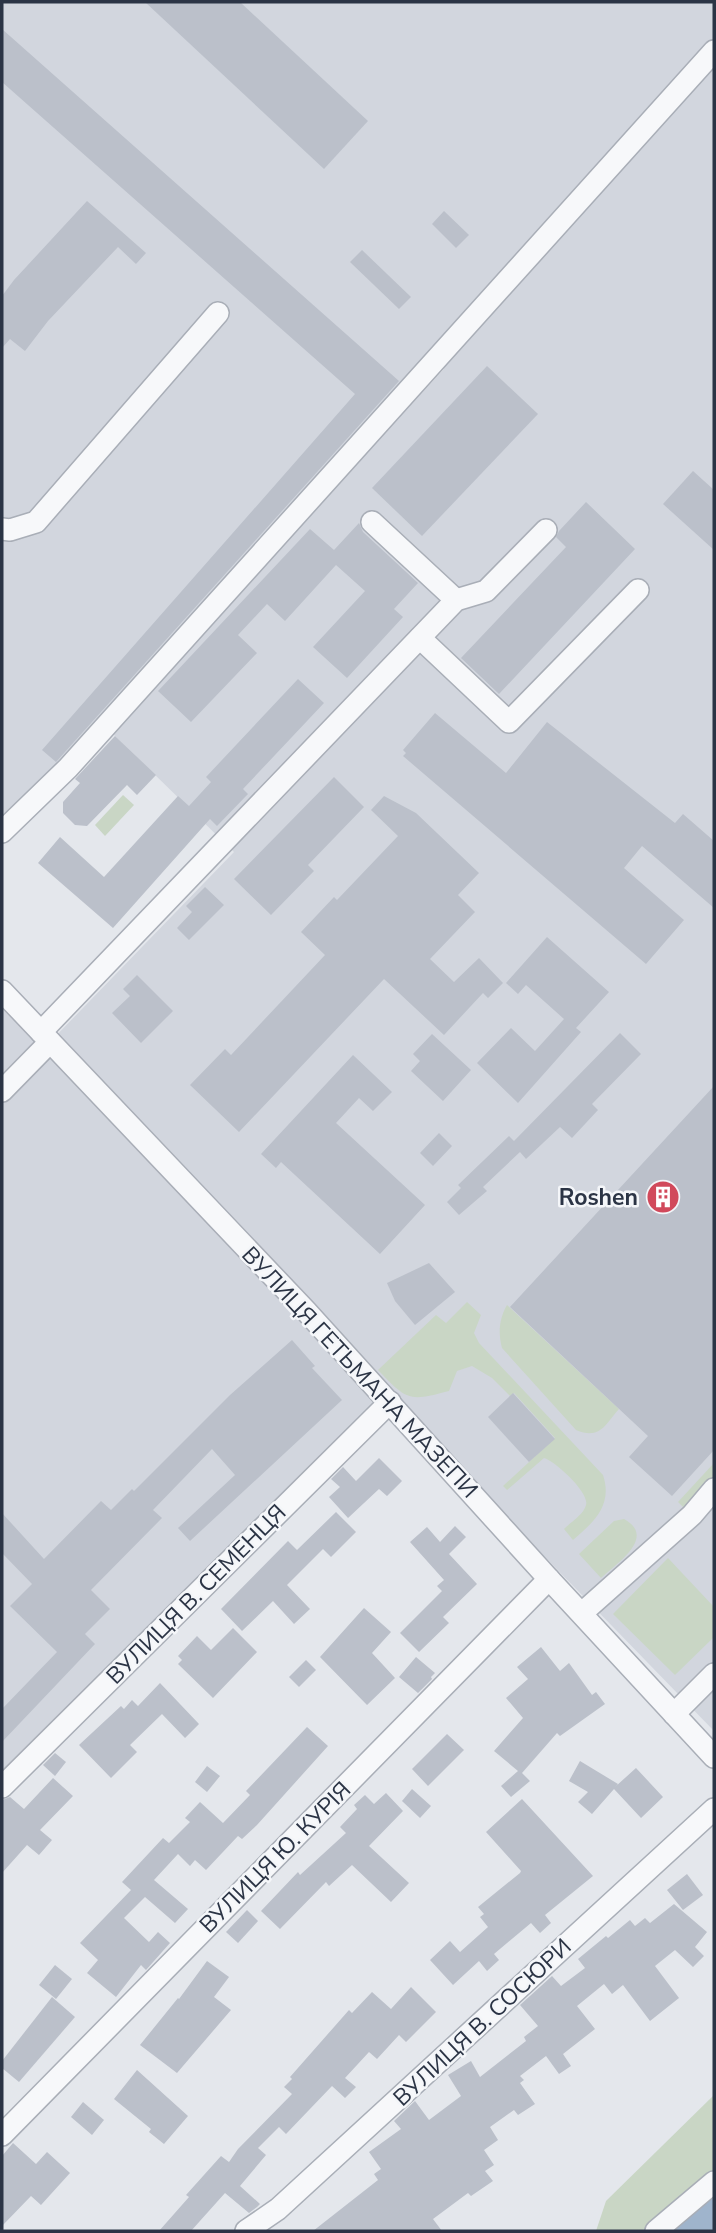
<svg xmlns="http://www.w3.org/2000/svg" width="716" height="2233" viewBox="0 0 716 2233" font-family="'Nunito Sans',sans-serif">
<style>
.built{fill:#d2d6de}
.green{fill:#c9d6c5}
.water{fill:#9fb4cc}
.building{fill:#bbc0ca}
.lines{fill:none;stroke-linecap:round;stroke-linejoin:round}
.minor-casing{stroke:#a9aeb7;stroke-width:24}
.minor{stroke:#f7f8fa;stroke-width:21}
.labels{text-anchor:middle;stroke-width:5;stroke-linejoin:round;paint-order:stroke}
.poi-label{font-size:23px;font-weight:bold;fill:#2b3445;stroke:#f4f6f9;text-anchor:end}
.street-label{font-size:23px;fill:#2b3445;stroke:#f4f6f9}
</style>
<rect width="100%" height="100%" fill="#e4e7ec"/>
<polygon class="built" points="2,2 714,2 714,1731 312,1317 375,1405 2,1777 2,991 50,1042 234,852 110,731 444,369 429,355 2,832"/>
<g class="green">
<polygon points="123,795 134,805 105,836 95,825"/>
<path d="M467,1302L481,1315L474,1333L479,1343L603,1475C613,1505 594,1522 573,1540L564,1529C571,1522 584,1514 586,1505C590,1493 555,1461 544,1458L507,1490L503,1486L555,1438L514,1393L510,1396L492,1378L472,1366L457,1371L449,1391C408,1402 407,1400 378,1370L436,1315L446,1323Z"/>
<path d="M507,1305L619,1409C605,1425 600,1440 576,1430L502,1348C498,1333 499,1319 507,1305Z"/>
<polygon points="714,1463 714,1481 686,1510 678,1502"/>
<path d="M624,1519C657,1537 617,1563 601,1578L579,1554L614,1521Z"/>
<polygon points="668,1558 714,1607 714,1637 675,1675 613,1614"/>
<polygon points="714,2095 714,2190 664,2231 596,2231 606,2201"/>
</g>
<polygon class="water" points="714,2190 714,2231 664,2231"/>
<g class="building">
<polygon points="145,2 240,2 368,121 324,169"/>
<polygon points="2,29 399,381 56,762 42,750 355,394 2,82"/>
<polygon points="87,201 146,253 136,264 118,247 48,321 25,351 10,339 2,348 2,296 14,280"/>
<polygon points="444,211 469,235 456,248 432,224"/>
<polygon points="362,250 411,297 399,309 350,262"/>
<polygon points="487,366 538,414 422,536 372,488"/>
<polygon points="693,471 714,490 714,550 663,504"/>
<polygon points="586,502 635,549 499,694 461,658 566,547 556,537 559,531"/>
<polygon points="359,523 363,532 418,583 394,609 403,617 347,678 313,647 365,591 336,565 285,621 267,604 238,635 257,653 191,722 158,691 310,529 334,550"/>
<polygon points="298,679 324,703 243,789 248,794 217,826 210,819 113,928 38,863 60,837 104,877 178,796 189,806 211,782 206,777"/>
<polygon points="435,713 506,773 547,722 675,823 683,814 714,841 714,908 642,846 624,868 684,920 646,964 403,756 406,753 403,750"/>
<polygon points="115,736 156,775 137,795 127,785 87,826 75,825 63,813 63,802 80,783 75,779"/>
<polygon points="334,777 364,807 308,865 314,871 271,915 234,879"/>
<polygon points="384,796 416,813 479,873 458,895 475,912 430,959 454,982 479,958 503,983 488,998 483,993 444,1035 384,979 239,1132 190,1085 225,1049 231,1055 325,955 301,932 334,897 337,900 398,836 371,810"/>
<polygon points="205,887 224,905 189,940 177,928 192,912 186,906"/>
<polygon points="547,937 609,992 576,1028 581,1032 518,1103 477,1063 511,1028 535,1051 564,1019 526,985 518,994 506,983"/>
<polygon points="137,975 173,1011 141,1043 112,1013 130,996 123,989"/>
<polygon points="620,1033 641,1054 592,1104 598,1110 572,1138 560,1127 526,1159 520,1152 483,1187 487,1191 459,1215 447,1202 461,1188 458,1185 509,1136 514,1141"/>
<polygon points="432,1034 471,1070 443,1101 411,1071 420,1061 413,1054"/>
<polygon points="353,1055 392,1092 373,1111 359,1098 336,1123 425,1205 380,1254 281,1162 276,1168 261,1154"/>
<polygon points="714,1086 714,1450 672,1496 629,1457 648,1436 510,1307"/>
<polygon points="439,1133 452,1146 433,1166 420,1153"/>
<polygon points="429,1263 455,1292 415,1325 395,1301 387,1283"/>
<polygon points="292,1340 315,1366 312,1368 342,1400 190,1541 178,1528 235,1475 212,1449 153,1510 162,1518 91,1590 110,1609 85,1634 95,1644 2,1742 2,1709 57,1652 10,1606 32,1584 2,1553 2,1513 44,1559 101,1501 111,1510 132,1489 134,1491 230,1395"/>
<polygon points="513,1393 555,1439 529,1462 488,1417"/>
<polygon points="379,1458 402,1481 387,1496 379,1489 348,1518 329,1497 340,1487 331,1479 343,1467 356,1481"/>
<polygon points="336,1512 356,1532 331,1557 323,1549 287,1585 310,1609 294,1624 273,1601 242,1631 221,1609 288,1541 297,1550"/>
<polygon points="455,1526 466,1537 449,1554 477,1584 443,1617 449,1623 419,1652 400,1633 442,1591 437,1586 444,1580 410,1542 427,1527 440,1542"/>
<polygon points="364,1608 391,1632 372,1653 395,1678 367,1705 320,1657"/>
<polygon points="233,1628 257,1652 213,1698 178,1664 182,1660 178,1656 197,1636 211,1650"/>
<polygon points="541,1647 560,1671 569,1663 592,1695 596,1692 605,1704 560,1736 557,1733 522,1773 530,1781 511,1797 501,1786 518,1771 494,1751 523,1718 506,1698 528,1679 517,1667"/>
<polygon points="416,1657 435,1673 431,1677 432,1679 418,1693 399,1677"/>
<polygon points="306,1660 316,1670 299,1687 289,1677"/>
<polygon points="160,1683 199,1724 185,1738 162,1714 130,1745 137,1752 111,1778 79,1745 121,1706 124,1709 132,1700 138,1706"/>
<polygon points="307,1727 328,1746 257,1825 242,1839 238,1836 206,1870 195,1860 190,1866 178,1854 154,1880 188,1909 175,1923 145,1897 124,1918 149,1942 158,1932 170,1943 146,1970 141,1965 116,1997 87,1973 98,1960 80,1943 131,1890 122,1882 163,1838 169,1843 190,1822 185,1818 200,1802 223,1823 250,1795 246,1791"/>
<polygon points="447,1734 464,1750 428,1786 412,1769"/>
<polygon points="55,1753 66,1762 55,1776 43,1765"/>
<polygon points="580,1761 618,1784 615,1787 636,1768 663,1797 641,1818 614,1789 592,1814 578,1802 588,1792 569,1781"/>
<polygon points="207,1766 220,1776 207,1792 195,1782"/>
<polygon points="53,1778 73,1796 40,1830 52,1840 39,1855 27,1845 2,1873 2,1800 10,1797 24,1809"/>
<polygon points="412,1789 431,1806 420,1818 402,1801"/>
<polygon points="386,1793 403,1811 369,1846 409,1883 391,1902 352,1865 329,1886 326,1882 280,1929 261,1911 298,1872 300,1875 346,1833 340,1827 357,1809 354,1805 365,1795 374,1804"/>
<polygon points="522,1799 593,1876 545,1915 551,1923 540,1933 531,1923 494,1954 499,1960 487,1971 479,1961 453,1985 430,1960 450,1941 460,1952 488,1927 480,1917 484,1914 478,1907 520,1873 521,1871 486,1832"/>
<polygon points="687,1874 703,1895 683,1910 667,1890"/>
<polygon points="674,1904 707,1932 695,1947 704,1956 693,1967 675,1950 655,1966 679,1998 650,2021 623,1985 612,1994 604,1984 577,2006 595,2029 563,2054 571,2066 559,2074 546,2056 520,2076 524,2080 520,2083 535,2104 518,2115 514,2110 490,2127 498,2140 484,2150 494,2165 485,2171 493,2181 471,2196 468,2193 433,2219 442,2231 313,2231 378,2180 374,2174 381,2169 369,2152 401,2129 394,2121 415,2101 429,2120 461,2096 448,2075 471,2061 480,2077 526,2041 524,2037 538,2026 520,2005 552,1976 561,1986 585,1968 578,1959 606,1936 608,1938 630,1920 635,1926 645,1918 650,1923"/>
<polygon points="247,1910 258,1921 238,1943 226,1932"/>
<polygon points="207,1961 229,1977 214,1997 231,2010 177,2073 140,2045 178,1998 179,1999"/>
<polygon points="55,1965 72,1979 56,1999 39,1985"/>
<polygon points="411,1987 436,2012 406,2042 399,2035 377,2059 369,2052 345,2078 356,2087 345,2098 332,2086 286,2134 279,2127 258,2148 266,2155 240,2186 260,2204 257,2207 249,2213 225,2193 191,2231 159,2231 189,2197 186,2195 221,2156 229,2162 238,2149 292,2094 284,2087 292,2079 290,2077 349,2010 352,2013 372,1992 391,2009"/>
<polygon points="52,1997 75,2017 19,2082 2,2068 2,2061"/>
<polygon points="137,2070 188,2116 164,2144 149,2132 151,2129 114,2099"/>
<polygon points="83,2102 104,2120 92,2135 71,2117"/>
<polygon points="13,2143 36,2164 47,2152 70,2173 41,2205 31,2196 2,2226 2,2156"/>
</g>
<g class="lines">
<defs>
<g id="minor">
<polyline points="372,522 456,600"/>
<polyline points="2,529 10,530 36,522 218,313"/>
<polyline points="420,638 509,722 638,590"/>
<polyline points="2,832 68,768 714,51"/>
<polyline points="2,991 307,1312 549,1579 714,1757"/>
<polyline points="41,1032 456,600 486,591 546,530"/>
<polyline points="2,1091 50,1042"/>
<polyline points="582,1613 692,1515 714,1489"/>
<polyline points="674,1714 714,1674"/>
<polyline points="2,1787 390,1402"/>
<polyline points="2,2135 549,1579"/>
<polyline points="246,2231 278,2209 714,1809"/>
<polyline points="656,2231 714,2182"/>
</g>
</defs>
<use href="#minor" class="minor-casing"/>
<use href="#minor" class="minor"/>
</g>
<defs>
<symbol id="building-disc" viewBox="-11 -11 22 22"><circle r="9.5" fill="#d1495b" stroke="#f4f6f9"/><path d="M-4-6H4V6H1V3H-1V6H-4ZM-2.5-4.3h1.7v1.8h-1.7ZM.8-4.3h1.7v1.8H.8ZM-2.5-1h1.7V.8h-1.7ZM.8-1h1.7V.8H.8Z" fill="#fff"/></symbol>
</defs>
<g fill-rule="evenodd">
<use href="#building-disc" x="644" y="1178" width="38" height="38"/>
</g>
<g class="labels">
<g class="poi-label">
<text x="638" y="1205">Roshen</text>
</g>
<g class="street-label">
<text transform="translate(360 1372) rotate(47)" y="8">ВУЛИЦЯ ГЕТЬМАНА МАЗЕПИ</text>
<text transform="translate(196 1594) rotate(-45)" y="8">ВУЛИЦЯ В. СЕМЕНЦЯ</text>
<text transform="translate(275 1857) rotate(-45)" y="8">ВУЛИЦЯ Ю. КУРІЯ</text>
<text transform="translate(482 2022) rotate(-43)" y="8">ВУЛИЦЯ В. СОСЮРИ</text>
</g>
</g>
<rect width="716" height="2233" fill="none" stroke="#2b3445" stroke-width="7"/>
</svg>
